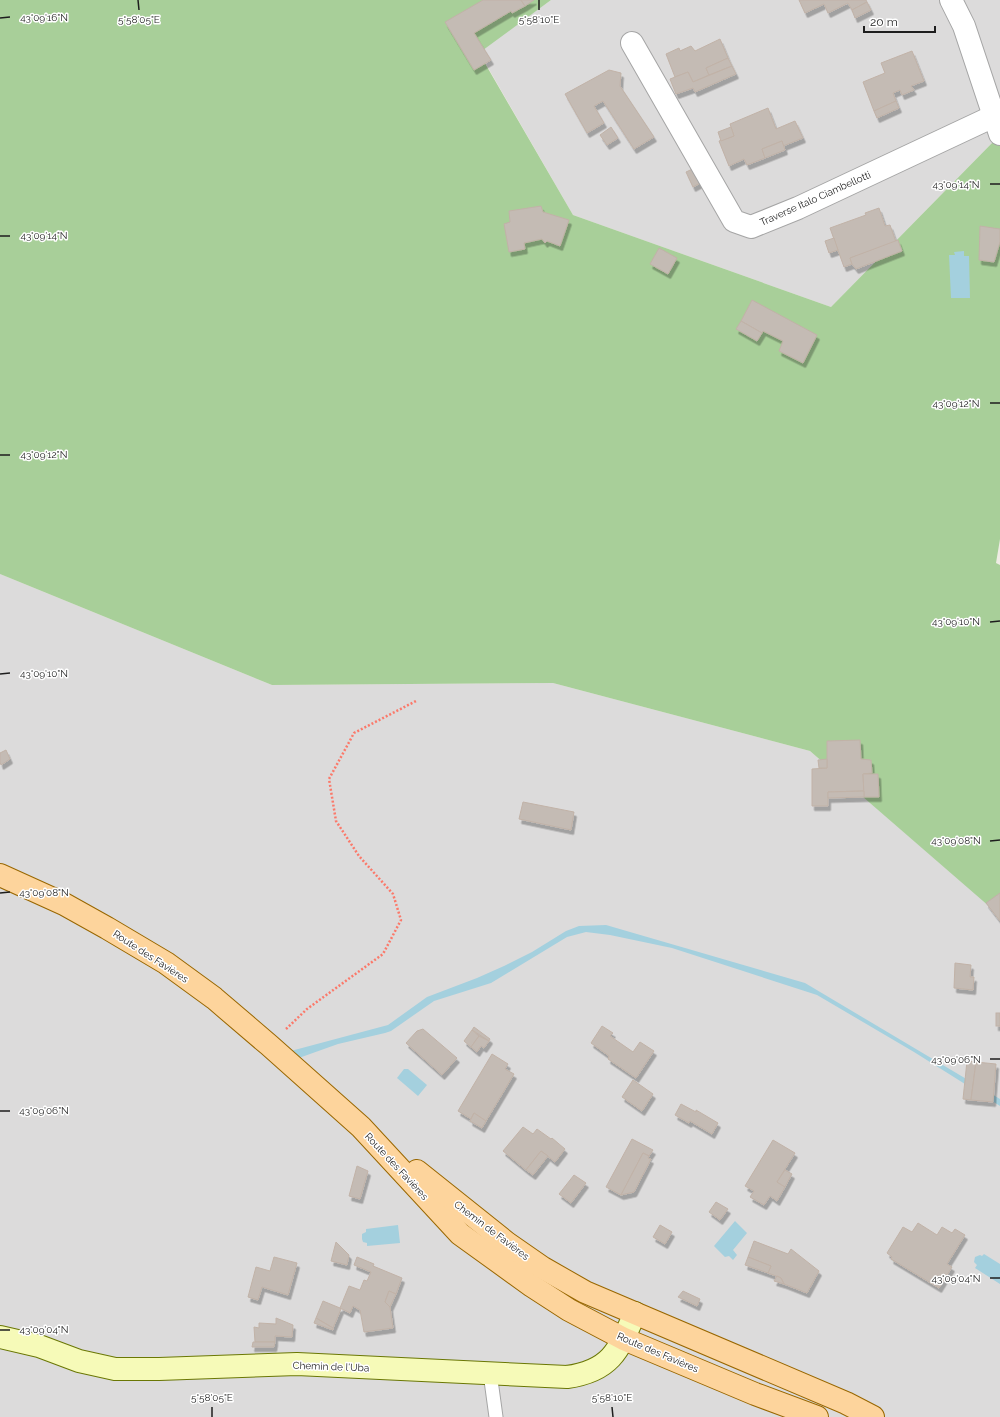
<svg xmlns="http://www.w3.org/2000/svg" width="1000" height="1417" viewBox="0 0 1000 1417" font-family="Raleway,sans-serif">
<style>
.residential{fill:#dcdbdb}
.forest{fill:#a8cf99}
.water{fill:#a4d0de}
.building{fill:#c4bbb4;stroke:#c1b2a7;filter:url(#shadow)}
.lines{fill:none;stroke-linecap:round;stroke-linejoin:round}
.lane-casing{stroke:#a5a5a5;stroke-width:15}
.street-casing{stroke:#a5a5a5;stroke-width:24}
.secondary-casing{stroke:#6a7704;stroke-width:24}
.primary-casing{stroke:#996700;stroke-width:24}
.path{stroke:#fb796a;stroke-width:2.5;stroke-dasharray:2 2;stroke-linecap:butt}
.lane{stroke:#fff;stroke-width:13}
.street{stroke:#fff;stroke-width:22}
.secondary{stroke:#f6fab8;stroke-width:22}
.primary{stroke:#fdd49c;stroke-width:22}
.ticks{fill:none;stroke:#1e1e1e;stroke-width:1.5}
.labels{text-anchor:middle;stroke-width:3;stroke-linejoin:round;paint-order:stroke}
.street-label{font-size:10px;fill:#1e1e1e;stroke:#fff}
.ticks-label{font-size:10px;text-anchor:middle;fill:#1e1e1e;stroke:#fff;stroke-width:3;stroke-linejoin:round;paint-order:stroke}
</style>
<defs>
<filter id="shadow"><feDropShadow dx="2.5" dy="4.5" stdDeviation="0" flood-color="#0004"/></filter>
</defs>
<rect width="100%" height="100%" fill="#efece4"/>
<g class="residential">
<polygon points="551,0 1000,0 1000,140 993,142 831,307 573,215 479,52"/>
<polygon points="0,574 272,685 553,683 810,751 998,913 1000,913 1000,1417 0,1417"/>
</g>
<polygon class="forest" points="0,0 551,0 479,53 573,215 831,307 993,142 1000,140 1000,539 996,563 1000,565 1000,913 998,914 810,751 553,683 272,685 0,574"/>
<g class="water">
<polygon points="964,251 964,256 969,256 970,298 951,298 949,255 955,255 954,252"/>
<polygon points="606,925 805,983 1000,1099 1000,1106 914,1052 817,995 672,948 610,935 586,932 567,937 491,983 434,1001 391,1031 385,1033 338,1044 296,1059 287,1052 388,1025 427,997 477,978 504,966 532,952 566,931 579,926"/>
<polygon points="404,1069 408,1069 427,1085 418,1096 397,1078"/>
<polygon points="735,1221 747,1233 733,1250 737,1255 733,1260 729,1256 725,1257 714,1246"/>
<polygon points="398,1225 400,1243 367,1246 367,1243 363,1242 362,1239 362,1234 366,1232 366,1229"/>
<polygon points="984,1254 1000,1264 1000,1284 975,1268 977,1265 974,1262 975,1257 980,1255 982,1256"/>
</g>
<g class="building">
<polygon points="483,0 521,0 525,6 512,13 511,11 474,33 491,60 474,70 445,22"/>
<polygon points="521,0 534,0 525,6"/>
<polygon points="799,0 866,0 867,2 852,10 848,3 828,13 824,4 805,13"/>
<polygon points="867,2 871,10 855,18 852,10"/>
<polygon points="720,39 728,58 706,68 709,75 693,82 688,72 675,77 666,54 679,48 680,51 691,46 695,51"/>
<polygon points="912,51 924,81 911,86 914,90 902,95 900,90 893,93 896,101 874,111 863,82 885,73 881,63"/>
<polygon points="728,58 732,66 709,75 706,68"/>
<polygon points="732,66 736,74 695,92 693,88 676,94 670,79 688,72 693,82"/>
<polygon points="609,70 621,73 620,86 654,137 634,149 603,101 594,106 604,123 587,133 565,94"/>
<polygon points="896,101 899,108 877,118 874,111"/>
<polygon points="768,108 776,129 795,121 803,138 783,146 782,141 762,149 765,158 747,165 744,159 729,166 719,141 734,136 730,124"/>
<polygon points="611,127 618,138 607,145 600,135"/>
<polygon points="731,127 734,136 721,141 718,132"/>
<polygon points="782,141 785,150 765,158 762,149"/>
<polygon points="699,166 706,180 693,187 686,172"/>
<polygon points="541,206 543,212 569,220 560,246 547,241 545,243 542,239 524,243 525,249 509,252 504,224 510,222 509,211"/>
<polygon points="879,208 885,226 890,225 896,242 850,258 852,264 844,267 830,228 866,215 865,213"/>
<polygon points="980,226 1000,229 1000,242 994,262 979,260"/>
<polygon points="834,238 838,250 829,253 825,241"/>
<polygon points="898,240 902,251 856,269 852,264 850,258"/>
<polygon points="659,248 677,258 668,274 650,264"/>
<polygon points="752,300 817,335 803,363 779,351 783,341 763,331 762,333 741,321"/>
<polygon points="741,321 762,333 757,341 736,329"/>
<polygon points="860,740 861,759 871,760 872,773 863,774 864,791 828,792 828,806 812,806 812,769 827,768 827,741"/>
<polygon points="6,750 10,759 1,765 0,762 0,753"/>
<polygon points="827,759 827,768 819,768 818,760"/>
<polygon points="863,774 878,774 879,797 864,797"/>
<polygon points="864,791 864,797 828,798 828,792"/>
<polygon points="523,802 574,812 571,830 519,819"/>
<polygon points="1000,893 1000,921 986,903"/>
<polygon points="955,963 971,965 970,977 974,977 973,990 954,988"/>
<rect x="996" y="1013" width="4" height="13"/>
<polygon points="602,1026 613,1033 610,1036 633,1052 640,1042 654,1051 636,1078 608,1059 609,1056 591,1043"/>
<polygon points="474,1027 490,1039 489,1041 472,1030"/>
<polygon points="423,1029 457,1058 442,1075 406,1043 417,1031"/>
<polygon points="472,1030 479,1036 471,1047 464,1041"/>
<polygon points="479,1036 489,1041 484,1048 481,1046 477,1052 471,1047"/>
<polygon points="492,1054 508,1064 505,1069 514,1074 486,1121 474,1113 471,1119 458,1111"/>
<polygon points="967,1061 976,1062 971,1100 963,1099"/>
<polygon points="976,1062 996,1064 993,1102 971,1100"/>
<polygon points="633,1080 653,1094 642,1111 622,1097"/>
<polygon points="681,1104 696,1112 696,1110 718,1123 712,1134 690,1121 689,1123 675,1115"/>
<polygon points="474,1113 486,1121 482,1128 470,1121"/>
<polygon points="523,1127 533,1134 537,1129 551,1139 552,1138 565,1149 555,1162 541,1151 526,1170 503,1151"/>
<polygon points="632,1139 653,1150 649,1156 643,1153 621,1195 606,1187"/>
<polygon points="773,1140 795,1153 777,1182 785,1187 777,1201 770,1196 764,1205 750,1197 754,1191 745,1186"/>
<polygon points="541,1151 548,1156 533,1175 526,1170"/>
<polygon points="643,1153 649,1156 648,1158 651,1159 634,1192 621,1195"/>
<polygon points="357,1166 368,1171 360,1199 349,1196"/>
<polygon points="785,1170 792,1174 785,1187 777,1182"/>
<polygon points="574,1175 586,1183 571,1203 559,1194"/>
<polygon points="716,1202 728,1209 720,1220 709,1212"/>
<polygon points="918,1223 937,1235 942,1227 952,1233 955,1229 965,1235 947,1264 952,1267 939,1288 891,1259 892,1257 887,1253 903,1227 912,1232"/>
<polygon points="660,1225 672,1232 665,1244 653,1237"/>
<polygon points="754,1241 788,1254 791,1249 819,1271 807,1293 784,1284 781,1278 768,1273 771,1266 748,1257"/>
<polygon points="336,1242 349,1255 347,1265 331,1261"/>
<polygon points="274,1257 297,1263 288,1295 262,1287 258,1300 248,1297 256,1267 270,1271"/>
<polygon points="357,1257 374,1264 373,1266 402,1278 396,1294 389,1291 385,1302 390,1307 393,1328 364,1332 360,1310 353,1306 350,1313 340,1308 349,1286 360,1290 364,1280 367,1281 371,1272 354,1265"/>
<polygon points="748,1257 771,1266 768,1273 745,1265"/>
<polygon points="777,1276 781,1278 784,1284 774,1281"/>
<polygon points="389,1291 396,1294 390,1307 385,1302"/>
<polygon points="683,1291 700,1299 697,1306 678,1297"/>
<polygon points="323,1301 340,1308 341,1309 333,1328 316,1318"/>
<polygon points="276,1318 293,1325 292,1337 275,1336 275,1342 255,1342 254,1327 259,1328 259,1323 276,1324"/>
<polygon points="316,1318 333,1328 333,1330 314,1323"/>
<polygon points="253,1342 275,1342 274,1347 252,1347"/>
</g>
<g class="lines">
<defs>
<polyline id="lane" points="490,1373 496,1417"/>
<g id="street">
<polyline points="951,0 964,26 1000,134"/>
<polyline points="632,43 734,221 751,227 798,208 994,116"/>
</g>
<path id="secondary" d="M0,1337L39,1346L79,1361L115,1369H159L297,1364L567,1377C611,1371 619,1350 635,1313"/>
<g id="primary">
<polyline points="0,875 64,904 107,928 166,963 214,998 269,1045 361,1127 460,1234 532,1286 569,1310 624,1339 755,1394 817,1417"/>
<polyline points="417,1171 507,1243 543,1268 585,1292 846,1403 873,1417"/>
</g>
</defs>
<use href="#lane" class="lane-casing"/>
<use href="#street" class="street-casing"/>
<use href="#secondary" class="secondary-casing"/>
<use href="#primary" class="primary-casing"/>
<polyline class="path" points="286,1029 307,1009 383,954 401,920 393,894 359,856 336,821 329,779 354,733 416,701"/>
<use href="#lane" class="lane"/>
<use href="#street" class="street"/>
<use href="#secondary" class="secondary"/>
<use href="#primary" class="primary"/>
</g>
<path class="ticks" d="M138,0L139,10M539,0V10M0,18L10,17M990,184H1000M0,236H10M990,403H1000M0,455H10M990,622L1000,621M0,674L10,673M990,841L1000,840M0,893L10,892M990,1059H1000M0,1111H10M990,1278H1000M0,1330H10M212,1407V1417M612,1407L613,1417"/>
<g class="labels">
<g class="street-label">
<text transform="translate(815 198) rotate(-24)" y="4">Traverse Italo Ciambellotti</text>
<text transform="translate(151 956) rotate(33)" y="4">Route des Favières</text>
<text transform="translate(397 1166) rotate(47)" y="4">Route des Favières</text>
<text transform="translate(492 1230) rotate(37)" y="4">Chemin de Favières</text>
<text transform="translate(658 1352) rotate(23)" y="4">Route des Favières</text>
<text transform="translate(331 1366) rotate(2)" y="4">Chemin de l'Uba</text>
</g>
</g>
<g class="ticks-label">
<text x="44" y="21">43°09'16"N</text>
<text x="139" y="23">5°58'05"E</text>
<text x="539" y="23">5°58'10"E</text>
<text x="956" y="188">43°09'14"N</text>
<text x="44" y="239">43°09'14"N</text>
<text x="956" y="407">43°09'12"N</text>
<text x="44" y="458">43°09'12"N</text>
<text x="956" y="625">43°09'10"N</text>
<text x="44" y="677">43°09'10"N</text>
<text x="956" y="844">43°09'08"N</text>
<text x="44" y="896">43°09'08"N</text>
<text x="956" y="1063">43°09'06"N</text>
<text x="44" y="1114">43°09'06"N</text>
<text x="956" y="1282">43°09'04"N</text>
<text x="44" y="1333">43°09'04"N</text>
<text x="212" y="1401">5°58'05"E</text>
<text x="612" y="1401">5°58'10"E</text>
</g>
<path d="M864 26v6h71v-6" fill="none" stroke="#1e1e1e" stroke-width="2"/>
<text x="870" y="26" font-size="12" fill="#1e1e1e" stroke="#ffffff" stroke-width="3" paint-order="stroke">20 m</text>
</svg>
